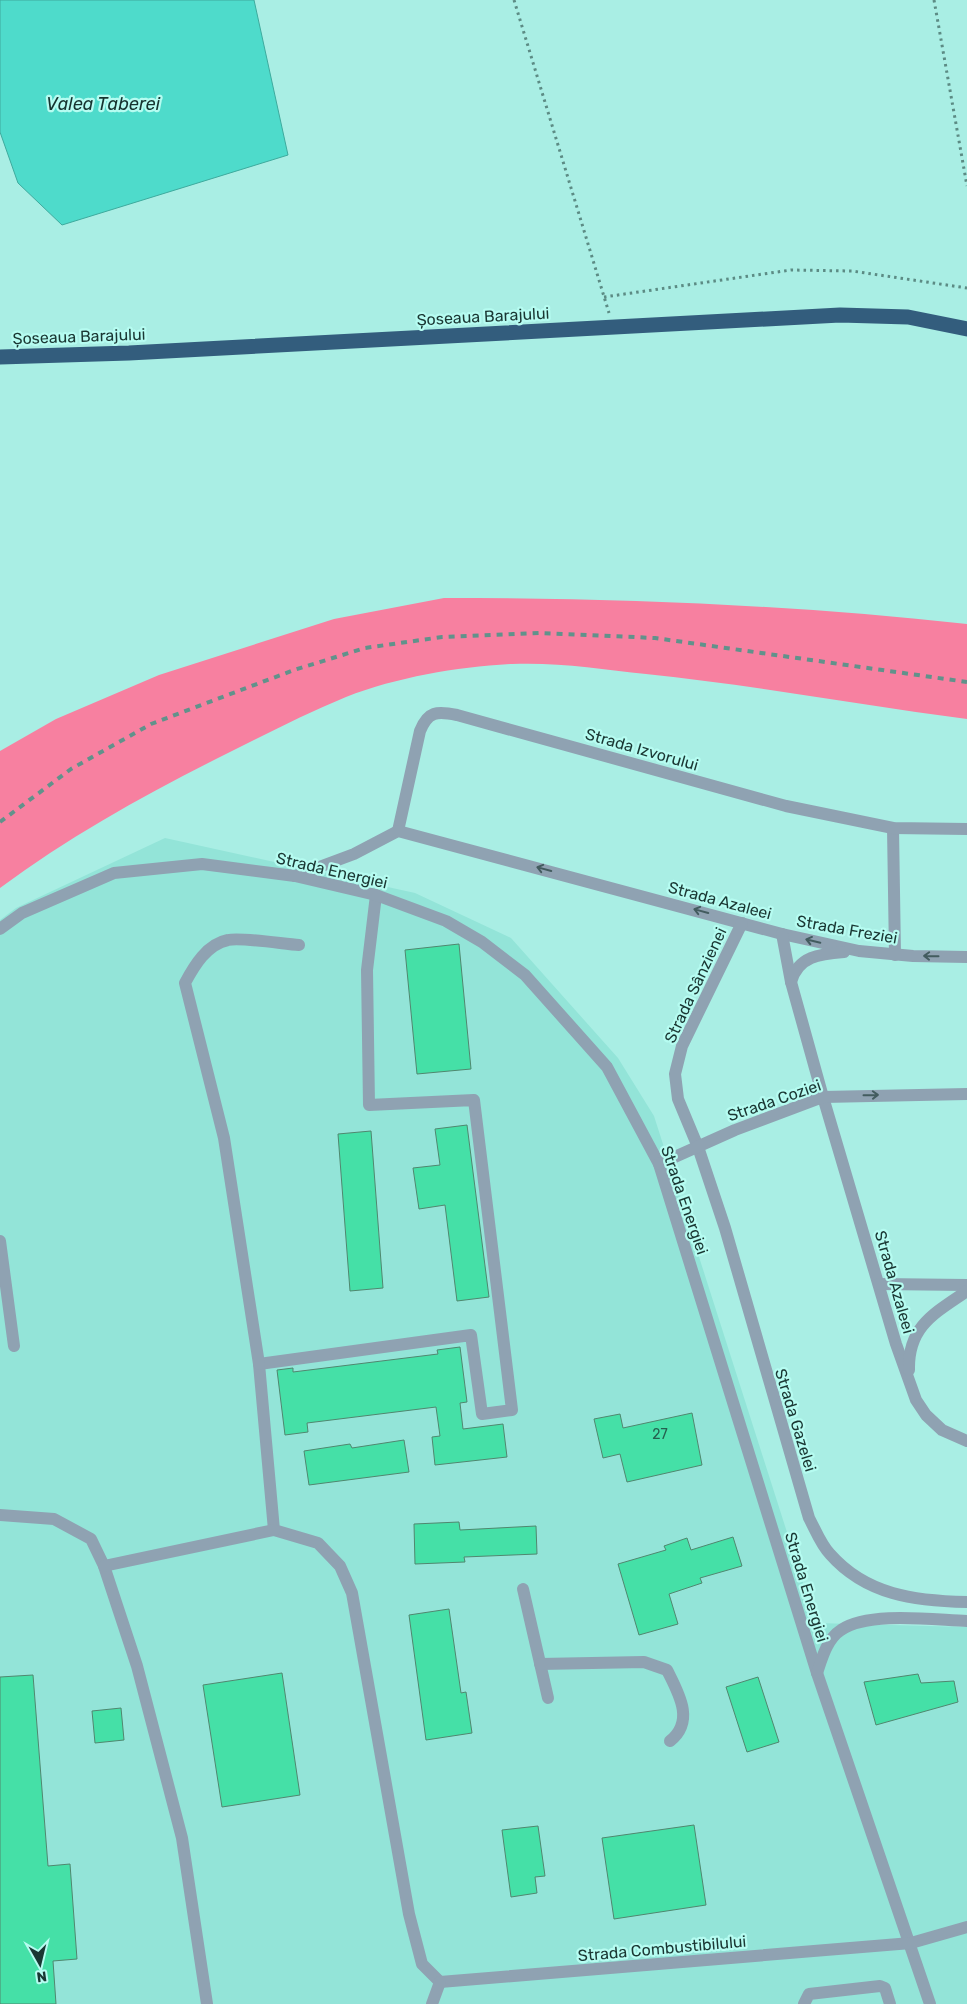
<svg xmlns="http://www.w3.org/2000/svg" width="967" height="2004" viewBox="0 0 967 2004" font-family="Rubik,sans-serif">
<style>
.built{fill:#93e4d8}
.green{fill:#f780a0}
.water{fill:#4edbcb;stroke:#3eaa9d}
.building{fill:#45e0a7;stroke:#50876f}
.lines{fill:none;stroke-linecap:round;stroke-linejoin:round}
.path{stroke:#5c8b84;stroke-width:3;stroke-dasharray:2.5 4;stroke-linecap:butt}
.minor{stroke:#8fa2b2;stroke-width:12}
.highway{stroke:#335d7d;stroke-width:15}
.rail{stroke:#61928b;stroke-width:4;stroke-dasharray:6 6;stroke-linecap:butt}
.oneway{stroke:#435c5f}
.labels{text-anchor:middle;stroke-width:4.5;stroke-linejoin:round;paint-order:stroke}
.number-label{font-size:14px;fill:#256150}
.street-label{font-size:16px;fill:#1a3733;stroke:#b6fcf1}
.water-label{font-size:18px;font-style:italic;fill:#163430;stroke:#b6fcf1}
</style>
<rect width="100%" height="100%" fill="#a9eee4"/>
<polygon class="built" points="165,838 415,893 511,938 618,1058 654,1116 816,1623 967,1627 967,2004 0,2004 0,920 16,908"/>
<path class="green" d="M444,598C619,598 793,605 967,624V719C860,705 753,685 646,674C602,669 556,662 512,664C457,667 398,677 346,697C302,715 259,738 216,759C141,797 67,838 0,888V751L56,719L159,675L334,619Z"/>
<polygon class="water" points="0,0 254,0 288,155 62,225 18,183 0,132"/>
<g class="building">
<polygon points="459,944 471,1069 417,1074 405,950"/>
<polygon points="467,1125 489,1297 457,1301 445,1205 419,1209 413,1168 440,1165 435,1129"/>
<polygon points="371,1131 383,1288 350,1291 338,1134"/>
<polygon points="460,1347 467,1402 460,1403 463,1429 503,1424 507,1457 435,1465 432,1437 440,1436 436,1407 307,1423 308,1432 285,1435 277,1370 293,1368 293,1372 438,1354 437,1350"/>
<polygon points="692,1413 702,1465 627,1482 620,1454 603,1458 594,1419 620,1414 623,1428"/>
<polygon points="404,1440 409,1472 309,1485 304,1451 350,1444 352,1448"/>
<polygon points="459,1522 460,1530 536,1526 537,1554 464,1557 465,1562 415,1564 414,1524"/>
<polygon points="733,1537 742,1566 700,1578 702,1583 669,1594 678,1624 639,1635 618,1564 666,1550 664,1546 687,1538 691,1550"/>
<polygon points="449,1609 461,1693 466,1692 472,1733 426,1740 409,1615"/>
<polygon points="282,1673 300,1795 222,1807 203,1685"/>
<polygon points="918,1674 921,1683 954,1681 958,1702 876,1725 864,1682"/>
<polygon points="33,1675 48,1866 70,1864 77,1959 53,1961 56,2004 0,2004 0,1677"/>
<polygon points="758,1677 779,1742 747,1752 726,1687"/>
<polygon points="121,1708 124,1740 95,1743 92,1711"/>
<polygon points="694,1825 706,1905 614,1919 602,1838"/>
<polygon points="538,1826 545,1876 535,1877 537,1893 511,1897 502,1830"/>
</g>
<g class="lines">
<g class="path">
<polyline points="514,0 609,313"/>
<polyline points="934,0 967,186"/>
<polyline points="604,297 791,270 852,271 967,288"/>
</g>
<g class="minor">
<polyline points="893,828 895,955"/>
<path d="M398,831L420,731C428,711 437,711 457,715L786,806L893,828L967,829"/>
<polyline points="295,876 354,854 398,831 782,934 859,951 913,956 967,957"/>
<polyline points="376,895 367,970 369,1105 474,1100 512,1410 482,1414 471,1335 259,1364 274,1530 318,1543 340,1566 352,1593 409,1914 422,1964 440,1982"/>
<path d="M742,923L682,1046L675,1074L678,1099L698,1147L725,1228L809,1518C815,1529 821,1545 830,1554C866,1595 915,1601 967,1602"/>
<polyline points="0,929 22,913 114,873 202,864 295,876 376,895 446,921 482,942 525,975 607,1067 659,1164 817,1673 930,2004"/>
<polyline points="782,934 791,982 823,1097 896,1344 916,1400 926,1415 942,1430 967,1441"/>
<path d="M791,982C798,956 820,954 844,952"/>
<polyline points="659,1164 735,1130 823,1097 967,1094"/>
<polyline points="0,1241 14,1346"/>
<polyline points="879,1284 967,1285"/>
<path d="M259,1364L224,1138L185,983C194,966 207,944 228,940C241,937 284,944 299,945"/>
<path d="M909,1370C908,1326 935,1313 967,1291"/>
<polyline points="0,1515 54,1519 91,1539 104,1566 137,1666 182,1838 207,2004"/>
<polyline points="104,1566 274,1530"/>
<polyline points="523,1589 548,1698"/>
<path d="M540,1664L644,1662L667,1670C679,1694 695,1721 670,1741"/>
<path d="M817,1673C822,1658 827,1639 841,1630C869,1611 934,1620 967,1621"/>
<polyline points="440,1982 911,1943 967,1927"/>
<polyline points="432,2004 440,1982"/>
<polyline points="804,2004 809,1994 880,1986 885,1988 890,2004"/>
</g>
<polyline class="highway" points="0,357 129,353 840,315 908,317 967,329"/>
<polyline class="rail" points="0,822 71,769 151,724 294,670 365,648 442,637 540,633 655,638 967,682"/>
</g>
<defs><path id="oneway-shaft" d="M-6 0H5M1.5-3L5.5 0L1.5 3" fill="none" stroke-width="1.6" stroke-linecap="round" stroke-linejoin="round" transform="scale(1.25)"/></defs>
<g class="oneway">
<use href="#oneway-shaft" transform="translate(544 869) rotate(-165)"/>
<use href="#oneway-shaft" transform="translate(701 911) rotate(-165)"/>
<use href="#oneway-shaft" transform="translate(813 941) rotate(-167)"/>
<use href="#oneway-shaft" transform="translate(931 956) rotate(-179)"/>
<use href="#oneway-shaft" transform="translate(871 1095) rotate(-1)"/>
</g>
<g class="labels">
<g class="number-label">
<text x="660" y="1439">27</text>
</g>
<g class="street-label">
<text transform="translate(483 316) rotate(-3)" y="6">Șoseaua Barajului</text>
<text transform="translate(79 336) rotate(-2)" y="6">Șoseaua Barajului</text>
<text transform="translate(642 749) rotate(16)" y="6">Strada Izvorului</text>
<text transform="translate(332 870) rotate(13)" y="6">Strada Energiei</text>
<text transform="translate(720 900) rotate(15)" y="6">Strada Azaleei</text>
<text transform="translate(847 929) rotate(10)" y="6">Strada Freziei</text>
<text transform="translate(695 985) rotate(-65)" y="6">Strada Sânzienei</text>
<text transform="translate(774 1100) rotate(-19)" y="6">Strada Coziei</text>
<text transform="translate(685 1200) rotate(71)" y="6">Strada Energiei</text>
<text transform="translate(895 1282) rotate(74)" y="6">Strada Azaleei</text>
<text transform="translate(796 1420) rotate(73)" y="6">Strada Gazelei</text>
<text transform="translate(807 1587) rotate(73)" y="6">Strada Energiei</text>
<text transform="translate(662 1948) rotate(-5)" y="6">Strada Combustibilului</text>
</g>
<g class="water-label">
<text x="103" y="110">Valea Taberei</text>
</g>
</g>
<g transform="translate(40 1964) rotate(172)" stroke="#b6fcf1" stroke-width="4" paint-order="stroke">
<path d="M0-4L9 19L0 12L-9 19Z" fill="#1a3733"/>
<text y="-8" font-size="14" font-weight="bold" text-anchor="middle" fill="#1a3733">N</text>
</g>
</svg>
